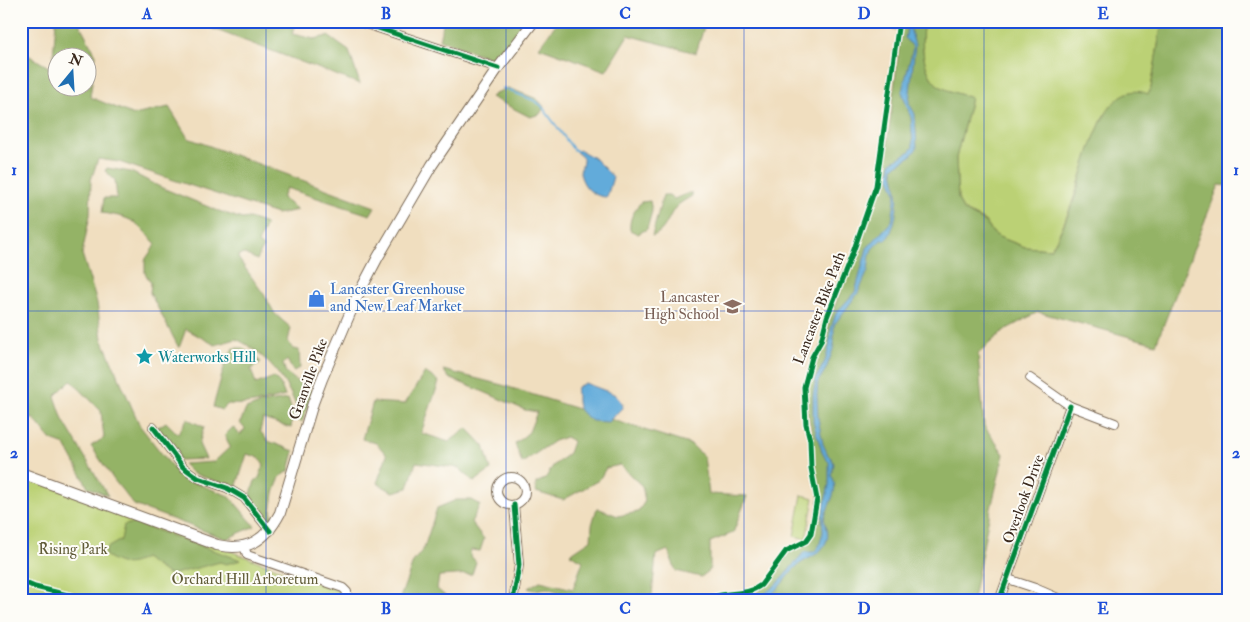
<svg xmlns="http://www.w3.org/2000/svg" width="1250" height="622" viewBox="0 0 1250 622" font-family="'IM FELL Double Pica',serif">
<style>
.green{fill:#bbd175;stroke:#7b7e4a}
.forest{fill:#94b366;stroke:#686e42;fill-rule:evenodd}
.water{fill:#62abda;stroke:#4e6a7c}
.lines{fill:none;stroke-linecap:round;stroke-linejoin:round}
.stream{stroke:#62abda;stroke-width:2}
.minor-casing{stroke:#7a6956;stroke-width:10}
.highway-casing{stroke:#7a6956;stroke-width:12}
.minor{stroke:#fff;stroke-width:8}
.highway{stroke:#fff;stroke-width:10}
.cycleway-casing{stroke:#fdfcf7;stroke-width:8}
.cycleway{stroke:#00873e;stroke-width:5}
.grid{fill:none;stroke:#1d4ed8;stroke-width:1;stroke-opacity:0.55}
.labels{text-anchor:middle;stroke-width:4;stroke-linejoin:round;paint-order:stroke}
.shop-label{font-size:15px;fill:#366cbe;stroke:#fdfcf7;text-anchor:start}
.education-label{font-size:15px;fill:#785e54;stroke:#fdfcf7;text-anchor:end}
.street-label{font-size:15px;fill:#3b2a1e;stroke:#fdfcf7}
.culture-label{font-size:15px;fill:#0d838f;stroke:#fdfcf7;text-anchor:start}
.park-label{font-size:15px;fill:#615c38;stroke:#fdfcf7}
.neatline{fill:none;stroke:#1d4ed8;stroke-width:2}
.grid-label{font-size:16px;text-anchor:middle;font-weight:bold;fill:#1d4ed8}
</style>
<rect width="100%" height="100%" fill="#fdfcf7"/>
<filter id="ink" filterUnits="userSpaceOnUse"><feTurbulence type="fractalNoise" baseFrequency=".02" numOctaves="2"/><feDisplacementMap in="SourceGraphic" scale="10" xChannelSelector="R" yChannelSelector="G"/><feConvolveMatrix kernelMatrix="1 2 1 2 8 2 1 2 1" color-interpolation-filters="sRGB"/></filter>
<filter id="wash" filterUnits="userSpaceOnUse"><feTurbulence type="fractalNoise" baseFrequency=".0096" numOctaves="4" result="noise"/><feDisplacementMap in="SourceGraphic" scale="20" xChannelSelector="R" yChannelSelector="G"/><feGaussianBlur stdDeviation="1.12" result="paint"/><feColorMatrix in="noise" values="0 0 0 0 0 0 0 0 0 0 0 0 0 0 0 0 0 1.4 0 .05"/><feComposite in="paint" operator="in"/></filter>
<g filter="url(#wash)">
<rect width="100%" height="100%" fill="#f0debf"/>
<g class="green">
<path d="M924,21H1162L1151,88L1148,94L1104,115C1098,129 1092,142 1088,155C1077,188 1068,220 1051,249L1025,247L999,237L993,233L985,221L963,210L958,199L956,158L971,98C961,94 950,92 941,87C922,77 920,39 924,21Z"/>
<polygon points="21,475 345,593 342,601 21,601"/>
<polygon points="802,495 814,498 806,539 794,536"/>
</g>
<g class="forest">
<path d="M56,21H78L96,55L90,97L134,115L169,107L188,138L375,207L370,215L286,188L282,198L298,210L277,214L119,162L98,159L91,180L90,215L82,254L97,303L102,339L140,426L180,477L229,496L255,526L226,539L134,505L114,480L91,446L104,438L101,411L71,380L55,396L63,420L108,496L88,487L65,445L51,440L34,419L21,417V219L23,216L21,51L52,69ZM58,58H88V88H58Z"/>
<polygon points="192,21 297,21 292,34 314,39 328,36 349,51 360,84"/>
<polygon points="444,21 525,21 498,61 439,39"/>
<polygon points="558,21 706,21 696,53 628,35 606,71 539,47"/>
<path d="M892,21H924C920,39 922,77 941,87C950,92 961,94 971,98L956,158L958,199L963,210L985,222L993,233L999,237L1025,247L1051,249C1061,233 1068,215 1075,197C1085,170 1103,74 1148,94L1151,88L1162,21H1229V186L1219,185L1156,344L1038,312L1003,331L978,354L984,426L1004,454L988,521L973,599L971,601H809L783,593L771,601H747L772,579L788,553L809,542L816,524V518L819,500L811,428L807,412L806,388L812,364L827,335L828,323L883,180L901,31L883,26Z"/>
<polygon points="508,88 537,99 544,107 540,114 530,117 491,97 498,92"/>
<path d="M107,168L131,172L160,187L216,210L242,219L249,218L266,224L258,243L263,247L257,260L245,254L239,255L238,258L265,296L275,314L291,328L288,341L293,349L299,350L300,368L293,371L287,360L283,364L286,373C296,379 301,387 313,391L302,422L298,421C297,414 297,407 294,401C284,376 261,350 236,339L215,345L186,329L179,348L150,293L151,283L145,273V260L156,244C134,220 134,218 102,213L104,198H117L115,180L105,171Z"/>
<path d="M689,193H692V196C687,199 679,203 675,208C668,217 665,233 652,236L663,195H669L674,199Z"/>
<path d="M650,201L652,211L647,229L638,234L630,230C629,218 634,211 641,202Z"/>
<path d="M233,348H243L261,362L251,369L256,384L274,377L280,383L285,396C265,401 248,406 228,404L222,410L213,407L225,364Z"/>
<polygon points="443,370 502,385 692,445 704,457 709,494 747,496 733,533 710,542 710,570 701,577 676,571 668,550 656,555 652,595 654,601 565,601 563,593 547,588 534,590 528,588 540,581 573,589 583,561 570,554 591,540 592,525 597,508 618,516 638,512 645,501 642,486 620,465 606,468 599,480 563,500 536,492 536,483 545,479 553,466 569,453 573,441 566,437 554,441 522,463 515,444 529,432 537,412 525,410 484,392 449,378"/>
<polygon points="425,372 439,382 421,433 449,442 467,428 484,446 491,470 474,482 459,468 416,462 408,488 393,492 377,483 387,455 376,443 362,439 373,402 405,404"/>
<polygon points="288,399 293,413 291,428 263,419 260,431 268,441 294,451 289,471 280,477 274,493 271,512 274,518 267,525 249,500 255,481 259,478 264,465 260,458 247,454 236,488 192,473 183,464 214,462 230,447 225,435 233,427 240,435 245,429 240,423 246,409 262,403"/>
<polygon points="187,419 204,427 199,444 206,459 180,460 157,428 166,422 178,434"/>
<polygon points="456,500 471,500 480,505 471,522 484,539 480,551 471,550 470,555 476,562 472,574 439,576 437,589 451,601 399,601 413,562 424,548 437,508"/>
<path d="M135,523L241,560L226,564L220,562L174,574H168L144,558C128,567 120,565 105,555L107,548L121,540L124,525Z"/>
</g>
<g class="water">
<path d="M909,21H913L910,28L915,45L909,103L915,114L917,148L911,156L893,167C893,175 896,182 897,190C899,203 895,230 886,240H881L872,249L870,255L868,271L858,293L834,325V347L826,369L818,382L817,395L818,418L823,444L828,455L832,459L834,464L831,475C841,490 827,505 824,520C828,530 830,537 824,546C817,557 806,558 796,567C782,580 775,601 752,601L762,596L779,582L804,552H814L819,546L823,532L822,516L829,484V462L825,458L822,452L813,422V395L816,378L825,361L829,347L831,328L836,313L855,292L867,248L892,221L896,193L889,176L891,162L909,152L913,147L911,118L902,92L913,48L911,44L908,42L905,38Z"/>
<path d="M580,150L594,158L613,177L607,197C593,197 582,186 580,172C580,168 583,165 583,161C584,157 579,155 576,152Z"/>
<path d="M585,383L614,394L623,404L622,408L608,422L592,421C581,412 576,410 577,395C577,392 576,390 577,387Z"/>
</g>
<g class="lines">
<polyline class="stream" points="503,88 533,100 541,105 573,149 577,151"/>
</g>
</g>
<g filter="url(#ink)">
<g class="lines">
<defs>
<g id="minor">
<polyline points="357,21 498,68"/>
<polyline points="1030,378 1070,406 1115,423"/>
<polyline points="153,427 183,467 198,478 227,488 244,498 270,531"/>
<circle cx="511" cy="491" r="14"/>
<polyline points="244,546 247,555 343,588 347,592 346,601"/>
<polyline points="1008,579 1035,588 1065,601"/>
<polyline points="513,601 519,565 514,505"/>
<polyline points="999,601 1070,406"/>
</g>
<path id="highway" d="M21,473L217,545C248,552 266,540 280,513L313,403L322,379L357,297L378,257L432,165L498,68L534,21"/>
</defs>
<use href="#minor" class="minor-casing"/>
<use href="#highway" class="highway-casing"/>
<use href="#minor" class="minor"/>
<use href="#highway" class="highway"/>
<defs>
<g id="cycleway">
<polyline points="357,21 498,68"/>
<polyline points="153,427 183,467 198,478 227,488 244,498 270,531"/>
<polyline points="21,581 35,587 72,596 84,601"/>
<polyline points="513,601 519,565 514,505"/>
<path d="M706,601C722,589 745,598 761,585L786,551L806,541L811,534L817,499L811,468L810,440L806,424L804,387L812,357L821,341L827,317L852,255L876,186L899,21"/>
<polyline points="999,601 1070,406"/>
</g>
</defs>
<use href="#cycleway" class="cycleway-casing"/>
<use href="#cycleway" class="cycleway"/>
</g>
</g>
<path class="grid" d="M266,21V601M506,21V601M744,21V601M984,21V601M21,311H1229"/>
<defs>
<symbol id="shop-bare" viewBox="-9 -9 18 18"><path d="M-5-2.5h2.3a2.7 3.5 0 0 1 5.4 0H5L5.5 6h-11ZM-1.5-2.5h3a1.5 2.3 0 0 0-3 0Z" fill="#3f7fe0" stroke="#fdfcf7" stroke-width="2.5" paint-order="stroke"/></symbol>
<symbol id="school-bare" viewBox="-9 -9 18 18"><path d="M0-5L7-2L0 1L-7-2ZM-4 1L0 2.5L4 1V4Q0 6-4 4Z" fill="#8d6e63" stroke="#fdfcf7" stroke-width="2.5" paint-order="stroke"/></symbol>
<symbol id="sight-bare" viewBox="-9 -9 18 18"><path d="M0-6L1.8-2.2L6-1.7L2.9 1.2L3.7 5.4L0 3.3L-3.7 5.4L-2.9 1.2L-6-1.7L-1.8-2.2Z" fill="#0f9aa8" stroke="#fdfcf7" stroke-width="2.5" paint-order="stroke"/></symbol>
</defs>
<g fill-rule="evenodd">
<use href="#shop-bare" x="304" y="286" width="25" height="25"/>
<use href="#school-bare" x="720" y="294" width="25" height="25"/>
<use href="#sight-bare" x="132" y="344" width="25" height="25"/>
</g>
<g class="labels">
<g class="shop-label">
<text x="330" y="294">Lancaster Greenhouse<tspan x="330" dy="17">and New Leaf Market</tspan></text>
</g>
<g class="education-label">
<text x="719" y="302">Lancaster<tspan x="719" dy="17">High School</tspan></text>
</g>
<g class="street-label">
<text transform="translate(819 308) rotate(-69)" y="5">Lancaster Bike Path</text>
<text transform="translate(308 379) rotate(-70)" y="5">Granville Pike</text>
<text transform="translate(1023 499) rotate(-70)" y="5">Overlook Drive</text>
</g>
<g class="culture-label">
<text x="158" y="362">Waterworks Hill</text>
</g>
<g class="park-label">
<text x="73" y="554">Rising Park</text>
<text x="245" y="584">Orchard Hill Arboretum</text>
</g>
</g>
<rect width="1250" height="622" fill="none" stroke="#fdfcf7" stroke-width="55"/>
<g transform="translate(72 72) rotate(18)"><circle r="24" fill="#fdfcf7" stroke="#afa8a0"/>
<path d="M0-4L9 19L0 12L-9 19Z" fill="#1f6fb2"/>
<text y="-8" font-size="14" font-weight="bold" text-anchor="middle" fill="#3b2a1e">N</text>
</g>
<rect x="28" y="28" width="1194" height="566" class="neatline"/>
<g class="grid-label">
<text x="147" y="19">A</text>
<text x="386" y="19">B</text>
<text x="625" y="19">C</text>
<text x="864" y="19">D</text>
<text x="1103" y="19">E</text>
<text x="14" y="175">1</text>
<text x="1236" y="175">1</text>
<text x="14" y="458">2</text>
<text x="1236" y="458">2</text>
<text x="147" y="614">A</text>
<text x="386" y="614">B</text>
<text x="625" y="614">C</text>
<text x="864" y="614">D</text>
<text x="1103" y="614">E</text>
</g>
</svg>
